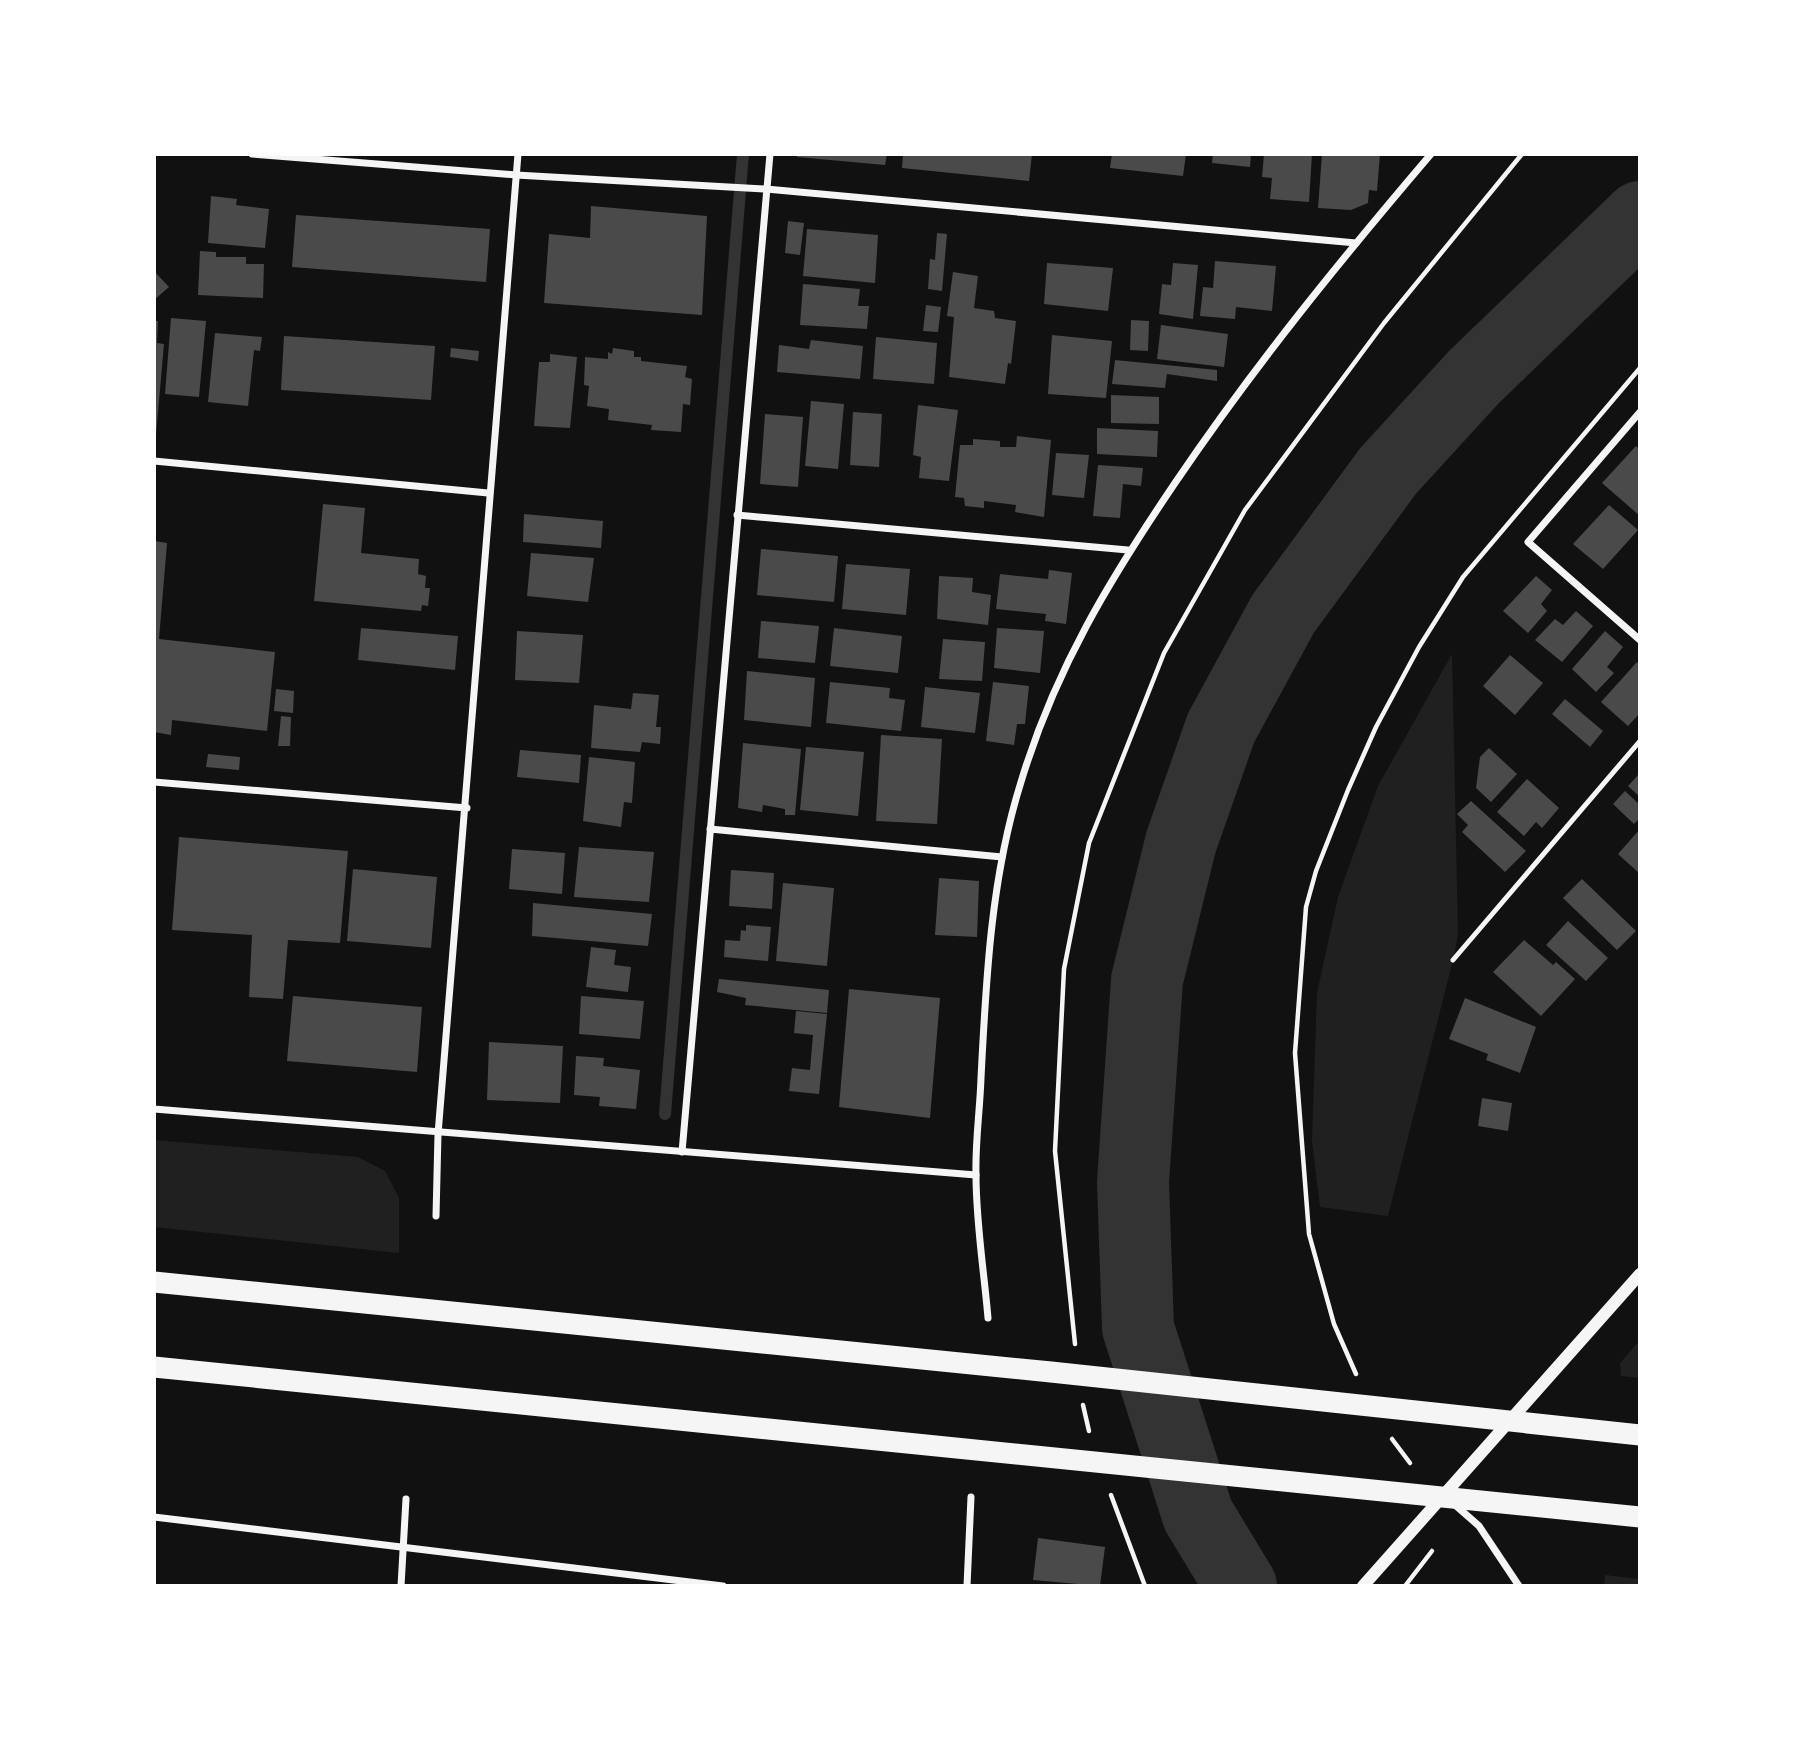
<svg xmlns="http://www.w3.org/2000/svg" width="1794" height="1740" viewBox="0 0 1794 1740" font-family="Lato,sans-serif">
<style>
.green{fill:#202020}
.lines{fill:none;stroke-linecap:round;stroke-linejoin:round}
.stream{stroke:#333;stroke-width:12}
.river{stroke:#333;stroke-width:72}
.building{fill:#4a4a4a}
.path{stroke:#f5f5f5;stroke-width:4.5}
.service{stroke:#f5f5f5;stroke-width:5}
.minor{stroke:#f5f5f5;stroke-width:7}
.tertiary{stroke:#f5f5f5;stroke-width:12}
.motorway{stroke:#f5f5f5;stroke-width:21}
</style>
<rect width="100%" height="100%" fill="#111"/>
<g class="green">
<polygon points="1452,654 1458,935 1453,960 1388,1216 1320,1207 1312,1141 1317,993 1338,897 1378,786"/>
<polygon points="154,1140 358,1157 385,1171 399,1198 399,1253 154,1227"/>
<polygon points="1640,1340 1640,1378 1621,1376 1620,1363"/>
<polygon points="1605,1575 1640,1579 1640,1586 1604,1586"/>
</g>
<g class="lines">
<polyline class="stream" points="665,1114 743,154"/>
<polyline class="river" points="1241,1586 1198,1515 1138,1328 1133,1182 1147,980 1181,842 1221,728 1283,614 1388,471 1474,377 1640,217"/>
</g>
<g class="building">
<polygon points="797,154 887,154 885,165 797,157"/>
<polygon points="903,154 1032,154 1029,181 902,168"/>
<polygon points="1112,154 1186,154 1183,176 1110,168"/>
<polygon points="1213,154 1251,154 1250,167 1212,163"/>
<polygon points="1264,154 1312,154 1309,202 1270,199 1272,178 1262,177"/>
<polygon points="1322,154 1380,154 1377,191 1369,190 1368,203 1351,210 1318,208"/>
<polygon points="211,196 237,199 236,205 269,209 265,248 208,243"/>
<polygon points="591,206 707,216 702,315 544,303 549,234 590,238"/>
<polygon points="296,215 490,229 486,282 292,267"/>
<polygon points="788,221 804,223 800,255 785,253"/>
<polygon points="807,229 878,235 875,283 803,276"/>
<polygon points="937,233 947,234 942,291 928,289 930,259 935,260"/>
<polygon points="200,251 216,252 216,257 246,257 246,264 264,264 263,298 198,295"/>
<polygon points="1215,261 1276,266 1272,311 1236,307 1235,319 1200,316 1203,287 1213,288"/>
<polygon points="1047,263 1113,268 1108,311 1044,304"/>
<polygon points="1173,263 1198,265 1193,319 1159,314 1162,284 1171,285"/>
<polygon points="154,271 169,287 154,300"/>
<polygon points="953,272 978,276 974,308 994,311 995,318 1016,321 1011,364 1008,363 1005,384 949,377 954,317 947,316"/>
<polygon points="803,284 860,289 858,306 869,306 867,329 800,325"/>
<polygon points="926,305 941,307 938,332 923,331"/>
<polygon points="171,318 206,321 199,397 165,394"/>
<polygon points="1131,320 1149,321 1148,351 1130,350"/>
<polygon points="154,321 158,321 157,343 164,344 156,435"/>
<polygon points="1161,325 1228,334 1224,367 1157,359"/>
<polygon points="215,333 262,337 260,351 254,350 248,406 208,402"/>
<polygon points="1052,335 1112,341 1106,398 1048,394"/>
<polygon points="284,336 435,346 431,400 281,390"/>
<polygon points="876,337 937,343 934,384 873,379"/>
<polygon points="811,340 863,346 860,379 777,372 779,345 809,349"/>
<polygon points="451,348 479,351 478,361 450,357"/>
<polygon points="613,348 634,351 634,357 641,357 641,361 687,366 685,377 692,379 690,405 683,404 681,432 651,430 652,425 608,420 609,409 587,406 589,386 584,385 585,357 608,359 608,352 612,354"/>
<polygon points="550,354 577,357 570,428 534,426 539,362 550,362"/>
<polygon points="1115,360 1217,370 1217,381 1167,374 1165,388 1112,384"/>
<polygon points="1111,395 1159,397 1159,424 1111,423"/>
<polygon points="811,401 844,404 838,469 805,466"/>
<polygon points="918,405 958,410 949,481 919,478 921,457 913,455"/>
<polygon points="853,412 882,414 879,467 850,465"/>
<polygon points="765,414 803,417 798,487 760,484"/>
<polygon points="1097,428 1158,431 1157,457 1097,454"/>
<polygon points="1017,436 1051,440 1044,517 1015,512 1016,505 984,501 984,508 965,506 964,498 955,497 960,445 973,445 973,439 1000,441 1000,447 1016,447"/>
<polygon points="1636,446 1640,450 1640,516 1602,483"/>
<polygon points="1056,453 1089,455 1084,498 1052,495"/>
<polygon points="1098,465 1143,468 1141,486 1123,484 1120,518 1093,516"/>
<polygon points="323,504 365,508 361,553 419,559 418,574 426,576 425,588 430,588 428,606 422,605 421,611 314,601"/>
<polygon points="1609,505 1638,530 1603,569 1573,544"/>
<polygon points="524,514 603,521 601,548 523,542"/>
<polygon points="154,541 167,543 159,639 275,652 267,731 172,720 171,735 154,732"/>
<polygon points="761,549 838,556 834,602 757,595"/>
<polygon points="531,553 594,558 588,602 527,596"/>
<polygon points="846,564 910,569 906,615 842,609"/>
<polygon points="1049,570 1072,573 1066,624 1045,621 1046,614 996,609 1000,574 1048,579"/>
<polygon points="939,576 973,578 972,592 991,595 988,625 937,619"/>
<polygon points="1536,576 1552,590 1541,604 1547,611 1528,633 1503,611"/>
<polygon points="1576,611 1593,626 1562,662 1535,640 1555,619 1563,625"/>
<polygon points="761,621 819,626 815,663 758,658"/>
<polygon points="361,628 458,636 455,670 358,660"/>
<polygon points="834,628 902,636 898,673 830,666"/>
<polygon points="997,628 1044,631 1040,673 994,668"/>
<polygon points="517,631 583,635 579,683 515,680"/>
<polygon points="1605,631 1623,647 1607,667 1614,673 1596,692 1572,669"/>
<polygon points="943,639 985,642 982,681 939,679"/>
<polygon points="1510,655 1543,683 1515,715 1483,686"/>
<polygon points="1637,662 1640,665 1640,713 1628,726 1601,702"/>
<polygon points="747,671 815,678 811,727 744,720"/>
<polygon points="830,682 890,688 889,698 905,700 901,731 826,723"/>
<polygon points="993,682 1029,686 1025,724 1017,724 1014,745 986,741"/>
<polygon points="925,687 980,693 975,733 921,727"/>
<polygon points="276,689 294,691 293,713 274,711"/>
<polygon points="633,693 659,695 656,727 661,727 660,744 642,742 640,752 591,748 594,705 631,709"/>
<polygon points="1565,699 1603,731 1590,747 1552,714"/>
<polygon points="281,716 291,717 290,746 278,746"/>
<polygon points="881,735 942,739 937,824 876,821"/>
<polygon points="743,743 801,749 795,815 785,815 785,809 763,805 762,812 738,808"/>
<polygon points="806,747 864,752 858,816 800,810"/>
<polygon points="1489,748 1517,774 1491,802 1476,788 1480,757"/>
<polygon points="520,750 581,755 579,783 517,777"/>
<polygon points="208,754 240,757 239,770 206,767"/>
<polygon points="589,757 635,762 632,803 624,802 621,827 583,821"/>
<polygon points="1638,775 1640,777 1640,797 1628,786"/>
<polygon points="1527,779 1559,808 1542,828 1536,822 1524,836 1497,812"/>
<polygon points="1625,791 1640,805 1640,818 1634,824 1613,804"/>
<polygon points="1471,801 1526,851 1505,872 1462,832 1468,825 1457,814"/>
<polygon points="1640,829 1640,874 1618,854"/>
<polygon points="179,837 348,851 340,943 288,940 283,999 249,997 252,935 172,930"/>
<polygon points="579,847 654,852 649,902 574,897"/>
<polygon points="512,849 565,853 562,894 509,889"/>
<polygon points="353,869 437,877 431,948 347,941"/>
<polygon points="731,870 774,873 772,909 729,906"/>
<polygon points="939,878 979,881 977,937 935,935"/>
<polygon points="1582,879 1636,931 1617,950 1563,898"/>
<polygon points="783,883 834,888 827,966 776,961"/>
<polygon points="533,903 652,914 648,946 532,936"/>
<polygon points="1568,921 1608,958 1586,981 1546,945"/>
<polygon points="746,925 771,927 768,961 724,957 725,940 740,941 741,930 746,931"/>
<polygon points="1524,940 1553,965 1556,962 1575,979 1541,1016 1493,972"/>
<polygon points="591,947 616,950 614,965 631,967 628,992 586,987"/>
<polygon points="719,979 829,990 827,1013 745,1005 746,998 717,992"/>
<polygon points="849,989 940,998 930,1118 839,1107"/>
<polygon points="293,996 422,1007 417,1072 287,1061"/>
<polygon points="581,996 644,1001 640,1039 579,1034"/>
<polygon points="1465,998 1536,1027 1520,1073 1486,1060 1488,1054 1449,1039"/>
<polygon points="796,1011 827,1014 819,1094 789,1091 792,1068 810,1070 813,1035 794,1033"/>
<polygon points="489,1042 563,1046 560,1103 487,1100"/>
<polygon points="576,1056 604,1058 603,1066 640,1070 636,1109 599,1106 600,1097 574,1095"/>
<polygon points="1482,1098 1512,1103 1508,1131 1478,1126"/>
<polygon points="1038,1538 1105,1547 1100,1586 1033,1580"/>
</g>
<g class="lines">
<g class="path">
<polyline points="1075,1344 1055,1151 1064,969 1089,843 1164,653 1245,510 1384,323 1522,154"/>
<polyline points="1356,1374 1334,1324 1309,1234 1295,1053 1306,907 1316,871 1348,790 1376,727 1419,647 1463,577 1640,368"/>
<polyline points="1083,1405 1089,1431"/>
<polyline points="1392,1439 1410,1463"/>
<polyline points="1111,1495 1145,1586"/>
<polyline points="1405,1586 1432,1551"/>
</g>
<polyline class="service" points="1453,960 1640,741"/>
<g class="minor">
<polyline points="252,154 516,175 766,189 1356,243"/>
<polyline points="1640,412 1528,542 1640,640"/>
<polyline points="154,461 488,493"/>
<polyline points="737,515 1128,550"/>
<polyline points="154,782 467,808"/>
<polyline points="710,829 1002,857"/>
<polyline points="154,1109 976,1175"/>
<polyline points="682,1152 770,154"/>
<polyline points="436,1216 438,1134 518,154"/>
<path d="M988,1318C984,1271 976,1223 976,1175C975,1143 980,1110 981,1078C986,979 991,877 1021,782C1055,669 1110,579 1175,483C1255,365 1339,262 1431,154"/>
<polyline points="1454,1504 1479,1526 1519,1586"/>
<polyline points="154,1517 723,1586"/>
<polyline points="401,1586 406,1499"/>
<polyline points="967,1586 971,1497"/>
</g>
<polyline class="tertiary" points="1363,1586 1640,1274"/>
<g class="motorway">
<polyline points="154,1282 1051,1372 1640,1435"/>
<polyline points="154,1367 1640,1517"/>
</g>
</g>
<rect width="1794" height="1740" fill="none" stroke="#ffffff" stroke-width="312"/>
</svg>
